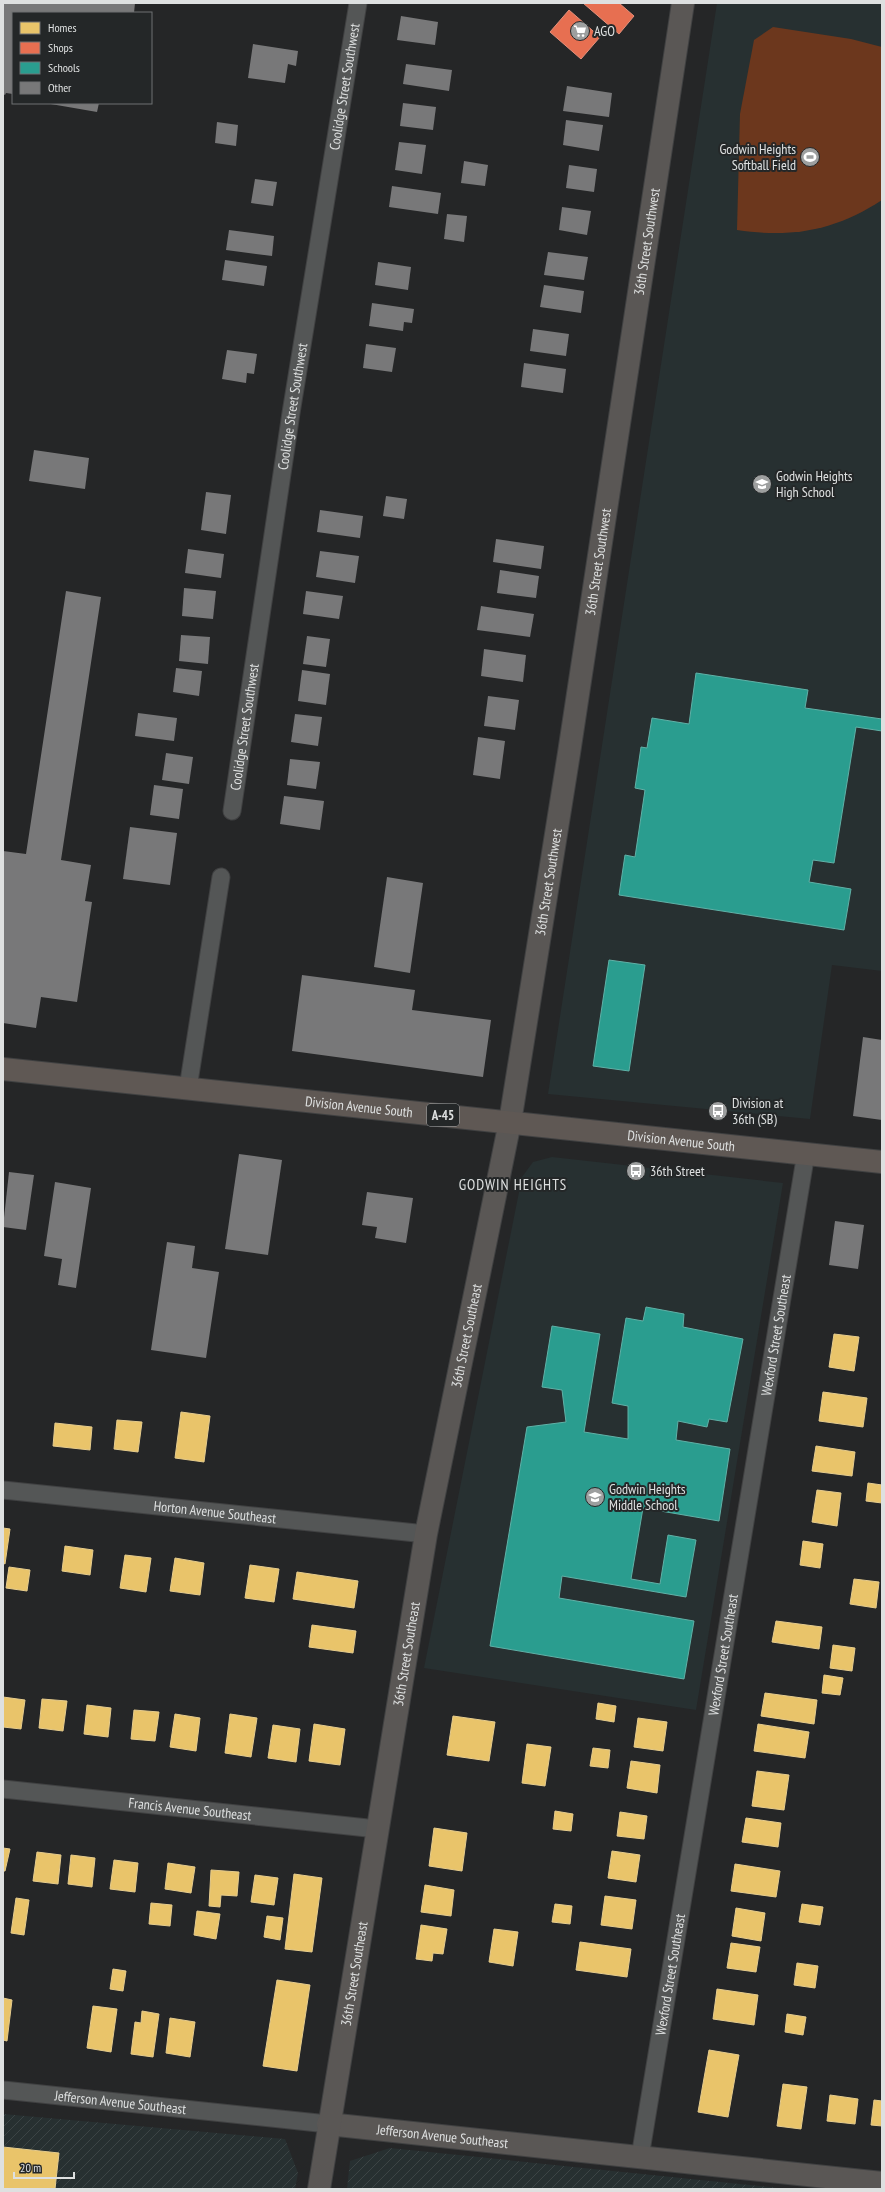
<svg xmlns="http://www.w3.org/2000/svg" width="885" height="2192" viewBox="0 0 885 2192" font-family="'PT Sans Narrow',sans-serif">
<style>
.built{fill:#273031}
.industrial{fill:url(#industrial-furrows)}
.park{fill:#6c371d}
.homes{fill:#e9c46a;stroke:#e6cc8d}
.shops{fill:#e76f51;stroke:#e4917c}
.schools{fill:#2a9d8f;stroke:#60b1a7}
.building{fill:#787879}
.lines{fill:none;stroke-linecap:round;stroke-linejoin:round}
.street-casing{stroke:#404142;stroke-width:19}
.secondary-casing{stroke:#404142;stroke-width:24}
.primary-casing{stroke:#404142;stroke-width:24}
.street{stroke:#545656;stroke-width:17}
.secondary{stroke:#5a5755;stroke-width:22}
.primary{stroke:#5f5854;stroke-width:22}
.labels{text-anchor:middle;stroke-width:4;stroke-linejoin:round;paint-order:stroke}
.shield{fill:#242728;stroke:#a6a8a9;stroke-width:1}
.shield-label{font-size:13px;font-weight:bold;fill:#dee0e0}
.poi-label{font-size:14px;fill:#dee0e0;stroke:#242728;text-anchor:start}
.street-label{font-size:14px;fill:#dee0e0;stroke:#242728}
.neighbourhood-label{font-size:15px;letter-spacing:1px;fill:#dee0e0;stroke:#242728}
</style>
<defs>
<pattern id="industrial-furrows" width="10" height="10" patternUnits="userSpaceOnUse"><rect width="10" height="10" fill="#273031"/><path d="M-1 1l2-2M0 10L10 0M9 11l2-2" fill="none" stroke="#3c4445"/></pattern>
</defs>
<rect width="100%" height="100%" fill="#252627"/>
<g class="built">
<polygon points="717,3 882,3 882,971 832,965 810,1119 548,1094"/>
<polygon points="552,1157 783,1183 696,1710 424,1668 522,1177 533,1162"/>
</g>
<g class="industrial">
<polygon points="3,2114 285,2139 298,2173 295,2189 3,2189"/>
<polygon points="390,2148 788,2189 347,2189 350,2161"/>
</g>
<path class="park" d="M773,27L851,39L882,47V200C835,231 791,238 737,230L740,114L754,40Z"/>
<g class="homes">
<polygon points="834,1334 859,1337 854,1371 829,1367"/>
<polygon points="823,1392 867,1398 863,1427 819,1421"/>
<polygon points="181,1412 210,1416 204,1462 175,1458"/>
<polygon points="117,1420 142,1422 138,1452 114,1449"/>
<polygon points="55,1423 92,1427 90,1450 53,1446"/>
<polygon points="816,1446 855,1452 852,1476 812,1471"/>
<polygon points="868,1483 882,1485 882,1503 866,1501"/>
<polygon points="817,1490 841,1493 837,1526 812,1522"/>
<polygon points="3,1528 10,1529 5,1564 3,1563"/>
<polygon points="803,1541 823,1544 820,1568 800,1565"/>
<polygon points="65,1546 93,1550 90,1575 62,1571"/>
<polygon points="125,1555 151,1558 146,1592 120,1588"/>
<polygon points="175,1558 204,1563 200,1595 170,1591"/>
<polygon points="250,1565 279,1569 274,1602 245,1598"/>
<polygon points="9,1567 30,1570 27,1591 6,1588"/>
<polygon points="297,1572 358,1581 354,1608 293,1599"/>
<polygon points="854,1579 879,1582 876,1608 850,1604"/>
<polygon points="776,1621 822,1627 819,1649 772,1642"/>
<polygon points="312,1625 356,1631 353,1653 309,1647"/>
<polygon points="833,1645 855,1648 852,1671 830,1668"/>
<polygon points="824,1675 843,1678 840,1695 822,1693"/>
<polygon points="765,1693 817,1700 814,1724 761,1716"/>
<polygon points="3,1697 25,1700 21,1729 3,1727"/>
<polygon points="42,1699 67,1701 63,1731 39,1728"/>
<polygon points="598,1703 616,1706 614,1722 596,1719"/>
<polygon points="87,1705 111,1708 108,1737 84,1734"/>
<polygon points="134,1710 159,1712 155,1741 131,1739"/>
<polygon points="175,1714 200,1718 196,1751 170,1747"/>
<polygon points="230,1714 257,1718 251,1757 225,1753"/>
<polygon points="453,1716 495,1722 489,1761 447,1755"/>
<polygon points="638,1718 667,1722 663,1751 634,1747"/>
<polygon points="314,1724 345,1729 340,1765 309,1761"/>
<polygon points="758,1724 809,1732 805,1758 754,1751"/>
<polygon points="273,1725 300,1729 296,1762 268,1758"/>
<polygon points="527,1744 551,1747 545,1786 522,1783"/>
<polygon points="593,1748 610,1750 608,1768 590,1766"/>
<polygon points="631,1761 660,1765 657,1793 627,1788"/>
<polygon points="757,1771 789,1775 784,1810 752,1806"/>
<polygon points="555,1811 573,1814 571,1831 553,1829"/>
<polygon points="620,1812 647,1816 644,1839 617,1836"/>
<polygon points="746,1818 781,1823 778,1847 742,1842"/>
<polygon points="434,1828 467,1833 462,1871 429,1866"/>
<polygon points="3,1848 10,1849 5,1871 3,1871"/>
<polygon points="612,1851 640,1855 636,1882 608,1878"/>
<polygon points="37,1852 61,1855 58,1884 33,1881"/>
<polygon points="71,1855 95,1858 92,1887 68,1884"/>
<polygon points="114,1860 138,1863 135,1892 110,1889"/>
<polygon points="168,1863 195,1867 191,1893 165,1889"/>
<polygon points="735,1864 780,1871 776,1897 731,1891"/>
<polygon points="211,1870 239,1872 237,1896 221,1895 220,1907 209,1906"/>
<polygon points="294,1874 322,1878 312,1952 285,1949"/>
<polygon points="255,1875 278,1878 274,1905 251,1902"/>
<polygon points="425,1885 454,1890 451,1916 421,1912"/>
<polygon points="605,1896 636,1900 632,1929 601,1925"/>
<polygon points="16,1898 29,1900 24,1935 11,1933"/>
<polygon points="151,1903 172,1905 170,1926 149,1924"/>
<polygon points="555,1904 572,1906 570,1924 552,1922"/>
<polygon points="802,1904 823,1907 820,1925 799,1922"/>
<polygon points="736,1908 765,1913 761,1941 732,1936"/>
<polygon points="197,1911 220,1914 216,1939 194,1935"/>
<polygon points="267,1916 283,1918 280,1940 264,1937"/>
<polygon points="421,1925 447,1929 443,1954 433,1953 432,1961 416,1959"/>
<polygon points="494,1929 518,1932 513,1966 489,1962"/>
<polygon points="580,1942 631,1949 627,1977 576,1970"/>
<polygon points="731,1943 760,1947 756,1972 727,1968"/>
<polygon points="797,1963 818,1966 815,1988 794,1985"/>
<polygon points="113,1969 126,1971 123,1991 110,1989"/>
<polygon points="277,1980 310,1985 297,2071 263,2066"/>
<polygon points="717,1989 758,1995 754,2025 713,2019"/>
<polygon points="3,1998 12,2000 7,2041 3,2040"/>
<polygon points="93,2006 117,2009 111,2052 87,2048"/>
<polygon points="142,2011 159,2014 153,2057 131,2054 135,2022 141,2023"/>
<polygon points="787,2014 806,2017 803,2035 785,2032"/>
<polygon points="170,2018 195,2022 190,2057 166,2053"/>
<polygon points="709,2050 739,2055 728,2117 698,2112"/>
<polygon points="783,2084 807,2087 801,2129 777,2126"/>
<polygon points="830,2095 858,2099 855,2124 827,2121"/>
<polygon points="874,2100 882,2101 882,2126 871,2125"/>
<polygon points="3,2147 59,2153 55,2189 3,2189"/>
</g>
<g class="shops">
<polygon points="583,3 619,3 634,16 619,34"/>
<polygon points="569,10 600,37 581,59 550,32"/>
</g>
<g class="schools">
<polygon points="696,673 808,690 805,708 882,719 882,731 856,727 834,863 813,860 809,882 851,889 844,930 619,895 625,855 635,857 645,790 635,788 641,747 647,748 652,718 689,724"/>
<polygon points="609,960 645,965 629,1071 593,1066"/>
<polygon points="646,1307 684,1314 683,1327 743,1339 727,1422 709,1419 707,1427 678,1421 676,1440 730,1449 719,1521 643,1508 631,1579 660,1584 668,1535 696,1540 686,1597 562,1576 559,1598 694,1621 684,1679 490,1646 527,1427 566,1422 562,1390 542,1387 552,1326 600,1334 584,1432 628,1439 628,1406 612,1403 626,1318 643,1321"/>
</g>
<g class="building">
<polygon points="3,3 135,3 134,13 13,13 13,94 6,93 5,95 3,94"/>
<polygon points="401,16 438,22 435,45 397,40"/>
<polygon points="253,44 298,51 296,66 288,64 285,83 248,78"/>
<polygon points="406,64 452,70 449,91 403,84"/>
<polygon points="567,86 612,93 609,117 563,111"/>
<polygon points="45,103 99,103 97,112"/>
<polygon points="403,103 436,107 433,130 400,126"/>
<polygon points="566,120 603,125 599,151 563,145"/>
<polygon points="217,122 238,125 236,146 215,143"/>
<polygon points="399,142 426,145 422,174 395,170"/>
<polygon points="464,161 488,165 485,186 461,183"/>
<polygon points="569,165 597,169 594,192 566,188"/>
<polygon points="255,179 277,182 273,206 251,203"/>
<polygon points="392,186 441,193 438,214 389,207"/>
<polygon points="562,207 591,211 587,235 559,230"/>
<polygon points="447,214 467,216 464,242 444,239"/>
<polygon points="229,230 274,236 272,256 226,250"/>
<polygon points="548,252 588,257 584,280 544,275"/>
<polygon points="225,260 267,266 264,286 222,280"/>
<polygon points="378,262 411,267 408,290 375,285"/>
<polygon points="544,285 584,291 581,313 540,307"/>
<polygon points="372,303 414,309 412,323 404,322 403,331 369,326"/>
<polygon points="533,329 569,334 566,356 530,351"/>
<polygon points="366,344 396,348 392,372 363,368"/>
<polygon points="227,350 257,354 254,374 247,373 246,383 222,379"/>
<polygon points="524,363 566,369 563,393 521,387"/>
<polygon points="34,450 89,458 85,489 29,481"/>
<polygon points="206,492 231,495 226,534 201,530"/>
<polygon points="386,496 407,499 404,519 383,516"/>
<polygon points="320,510 363,516 360,538 317,532"/>
<polygon points="496,539 544,546 541,569 493,562"/>
<polygon points="188,549 224,554 221,578 185,573"/>
<polygon points="320,551 359,556 355,583 316,577"/>
<polygon points="500,570 539,576 536,598 497,593"/>
<polygon points="184,588 216,591 213,619 182,616"/>
<polygon points="66,591 101,597 61,860 91,865 85,901 92,902 77,1002 41,997 36,1028 3,1023 3,851 26,854"/>
<polygon points="306,591 343,596 339,619 303,614"/>
<polygon points="481,606 534,614 530,637 477,630"/>
<polygon points="181,635 210,637 208,664 179,661"/>
<polygon points="307,636 330,639 326,667 303,664"/>
<polygon points="484,649 526,655 523,682 481,676"/>
<polygon points="176,668 202,671 199,696 173,692"/>
<polygon points="302,670 330,674 326,705 298,701"/>
<polygon points="488,696 519,700 515,730 484,726"/>
<polygon points="138,713 177,718 174,741 135,736"/>
<polygon points="295,714 322,717 318,746 291,742"/>
<polygon points="478,737 505,741 500,779 473,775"/>
<polygon points="166,753 193,757 189,784 162,780"/>
<polygon points="290,759 320,762 316,789 287,785"/>
<polygon points="154,785 183,789 179,819 150,815"/>
<polygon points="284,796 324,801 320,830 280,824"/>
<polygon points="130,827 177,833 170,885 123,879"/>
<polygon points="387,877 423,883 410,973 374,967"/>
<polygon points="302,975 415,990 412,1010 491,1020 483,1077 292,1051"/>
<polygon points="863,1037 882,1040 882,1120 853,1116"/>
<polygon points="239,1154 282,1160 268,1255 225,1249"/>
<polygon points="9,1172 34,1175 26,1230 3,1227"/>
<polygon points="55,1182 91,1188 76,1288 58,1285 62,1259 44,1256"/>
<polygon points="367,1192 413,1198 406,1243 375,1238 377,1227 362,1225"/>
<polygon points="835,1221 864,1225 858,1269 829,1265"/>
<polygon points="167,1242 195,1246 192,1268 219,1272 206,1358 151,1350"/>
</g>
<g class="lines">
<defs>
<g id="street">
<path id="s1" d="M232,811L291,413L358,3"/>
<polyline points="188,1088 221,877"/>
<path id="s2" d="M3,1490L426,1534"/>
<path id="s3" d="M3,1789L377,1829"/>
<path id="s4" d="M3,2090L328,2124"/>
<path id="s5" d="M640,2157L806,1153"/>
</g>
<g id="secondary">
<path id="s6" d="M328,2124L882,2183"/>
<path id="s7" d="M319,2189L426,1534L510,1122L569,753L683,3"/>
</g>
<g id="primary">
<path id="s8" d="M3,1069L882,1162"/>
</g>
</defs>
<use href="#street" class="street-casing"/>
<use href="#secondary" class="secondary-casing"/>
<use href="#primary" class="primary-casing"/>
<use href="#street" class="street"/>
<use href="#secondary" class="secondary"/>
<use href="#primary" class="primary"/>
</g>
<defs>
<symbol id="supermarket-disc" viewBox="-11 -11 22 22"><circle r="9.5" fill="#9d9f9f" stroke="#242728"/><path d="M-6-5.5h2.5l.6 2H6L4.5 2H-2.5L-4.4-4H-6ZM-1.5 3.2a1.3 1.3 0 1 0 .1 0ZM3 3.2a1.3 1.3 0 1 0 .1 0Z" fill="#fff"/></symbol>
<symbol id="stadium-disc" viewBox="-11 -11 22 22"><circle r="9.5" fill="#9d9f9f" stroke="#242728"/><path d="M0-5a6.5 5 0 1 0 0 10a6.5 5 0 1 0 0-10ZM-3.5-1.8h7v3.6h-7Z" fill="#fff"/></symbol>
<symbol id="school-disc" viewBox="-11 -11 22 22"><circle r="9.5" fill="#9d9f9f" stroke="#242728"/><path d="M0-5L7-2L0 1L-7-2ZM-4 1L0 2.5L4 1V4Q0 6-4 4Z" fill="#fff"/></symbol>
<symbol id="bus-disc" viewBox="-11 -11 22 22"><circle r="9.5" fill="#9d9f9f" stroke="#242728"/><path d="M-5-6H5V4H4V6H2V4H-2V6H-4V4H-5ZM-3.5-4V0h7V-4ZM-3.5 1.2v1.5H-2V1.2ZM2 1.2v1.5H3.5V1.2Z" fill="#fff"/></symbol>
</defs>
<g fill-rule="evenodd">
<use href="#supermarket-disc" x="569" y="20" width="22" height="22"/>
<use href="#stadium-disc" x="799" y="146" width="22" height="22"/>
<use href="#school-disc" x="751" y="473" width="22" height="22"/>
<use href="#bus-disc" x="707" y="1100" width="22" height="22"/>
<use href="#bus-disc" x="625" y="1160" width="22" height="22"/>
<use href="#school-disc" x="584" y="1486" width="22" height="22"/>
</g>
<g class="labels">
<rect class="shield" x="427" y="1104" width="32" height="22" rx="3"/>
<g class="shield-label">
<text x="443" y="1120">A-45</text>
</g>
<g class="poi-label">
<text x="594" y="36">AGO</text>
<text x="796" y="154" text-anchor="end">Godwin Heights<tspan x="796" dy="16">Softball Field</tspan></text>
<text x="776" y="481">Godwin Heights<tspan x="776" dy="16">High School</tspan></text>
<text x="732" y="1108">Division at<tspan x="732" dy="16">36th (SB)</tspan></text>
<text x="650" y="1176">36th Street</text>
<text x="609" y="1494">Godwin Heights<tspan x="609" dy="16">Middle School</tspan></text>
</g>
<g class="street-label">
<text dy="5" stroke="none"><textPath href="#s1" startOffset="733">Coolidge Street Southwest</textPath></text>
<text dy="5" stroke="none"><textPath href="#s7" startOffset="1975">36th Street Southwest</textPath></text>
<text dy="5" stroke="none"><textPath href="#s1" startOffset="409">Coolidge Street Southwest</textPath></text>
<text dy="5" stroke="none"><textPath href="#s7" startOffset="1651">36th Street Southwest</textPath></text>
<text dy="5" stroke="none"><textPath href="#s1" startOffset="85">Coolidge Street Southwest</textPath></text>
<text dy="5" stroke="none"><textPath href="#s7" startOffset="1327">36th Street Southwest</textPath></text>
<text dy="5" stroke="none"><textPath href="#s8" startOffset="358">Division Avenue South</textPath></text>
<text dy="5" stroke="none"><textPath href="#s8" startOffset="682">Division Avenue South</textPath></text>
<text dy="5" stroke="none"><textPath href="#s7" startOffset="866">36th Street Southeast</textPath></text>
<text dy="5" stroke="none"><textPath href="#s5" startOffset="833">Wexford Street Southeast</textPath></text>
<text dy="5" stroke="none"><textPath href="#s2" startOffset="213">Horton Avenue Southeast</textPath></text>
<text dy="5" stroke="none"><textPath href="#s7" startOffset="542">36th Street Southeast</textPath></text>
<text dy="5" stroke="none"><textPath href="#s5" startOffset="509">Wexford Street Southeast</textPath></text>
<text dy="5" stroke="none"><textPath href="#s3" startOffset="188">Francis Avenue Southeast</textPath></text>
<text dy="5" stroke="none"><textPath href="#s7" startOffset="218">36th Street Southeast</textPath></text>
<text dy="5" stroke="none"><textPath href="#s5" startOffset="185">Wexford Street Southeast</textPath></text>
<text dy="5" stroke="none"><textPath href="#s4" startOffset="118">Jefferson Avenue Southeast</textPath></text>
<text dy="5" stroke="none"><textPath href="#s6" startOffset="115">Jefferson Avenue Southeast</textPath></text>
</g>
<g class="neighbourhood-label">
<text x="513" y="1190">GODWIN HEIGHTS</text>
</g>
</g>
<rect width="885" height="2192" fill="none" stroke="#dee0e0" stroke-width="8"/>
<rect x="12" y="12" width="140" height="92" fill="#242728" stroke="#6e7172"/>
<rect x="20" y="22" width="20" height="12" fill="#e9c46a" stroke="#6e7172"/>
<text x="48" y="32" font-size="12" fill="#dee0e0">Homes</text>
<rect x="20" y="42" width="20" height="12" fill="#e76f51" stroke="#6e7172"/>
<text x="48" y="52" font-size="12" fill="#dee0e0">Shops</text>
<rect x="20" y="62" width="20" height="12" fill="#2a9d8f" stroke="#6e7172"/>
<text x="48" y="72" font-size="12" fill="#dee0e0">Schools</text>
<rect x="20" y="82" width="20" height="12" fill="#787879" stroke="#6e7172"/>
<text x="48" y="92" font-size="12" fill="#dee0e0">Other</text>
<path d="M14 2172v6h60v-6" fill="none" stroke="#dee0e0" stroke-width="2"/>
<text x="20" y="2172" font-size="12" fill="#dee0e0" stroke="#242728" stroke-width="3" paint-order="stroke">20 m</text>
</svg>
